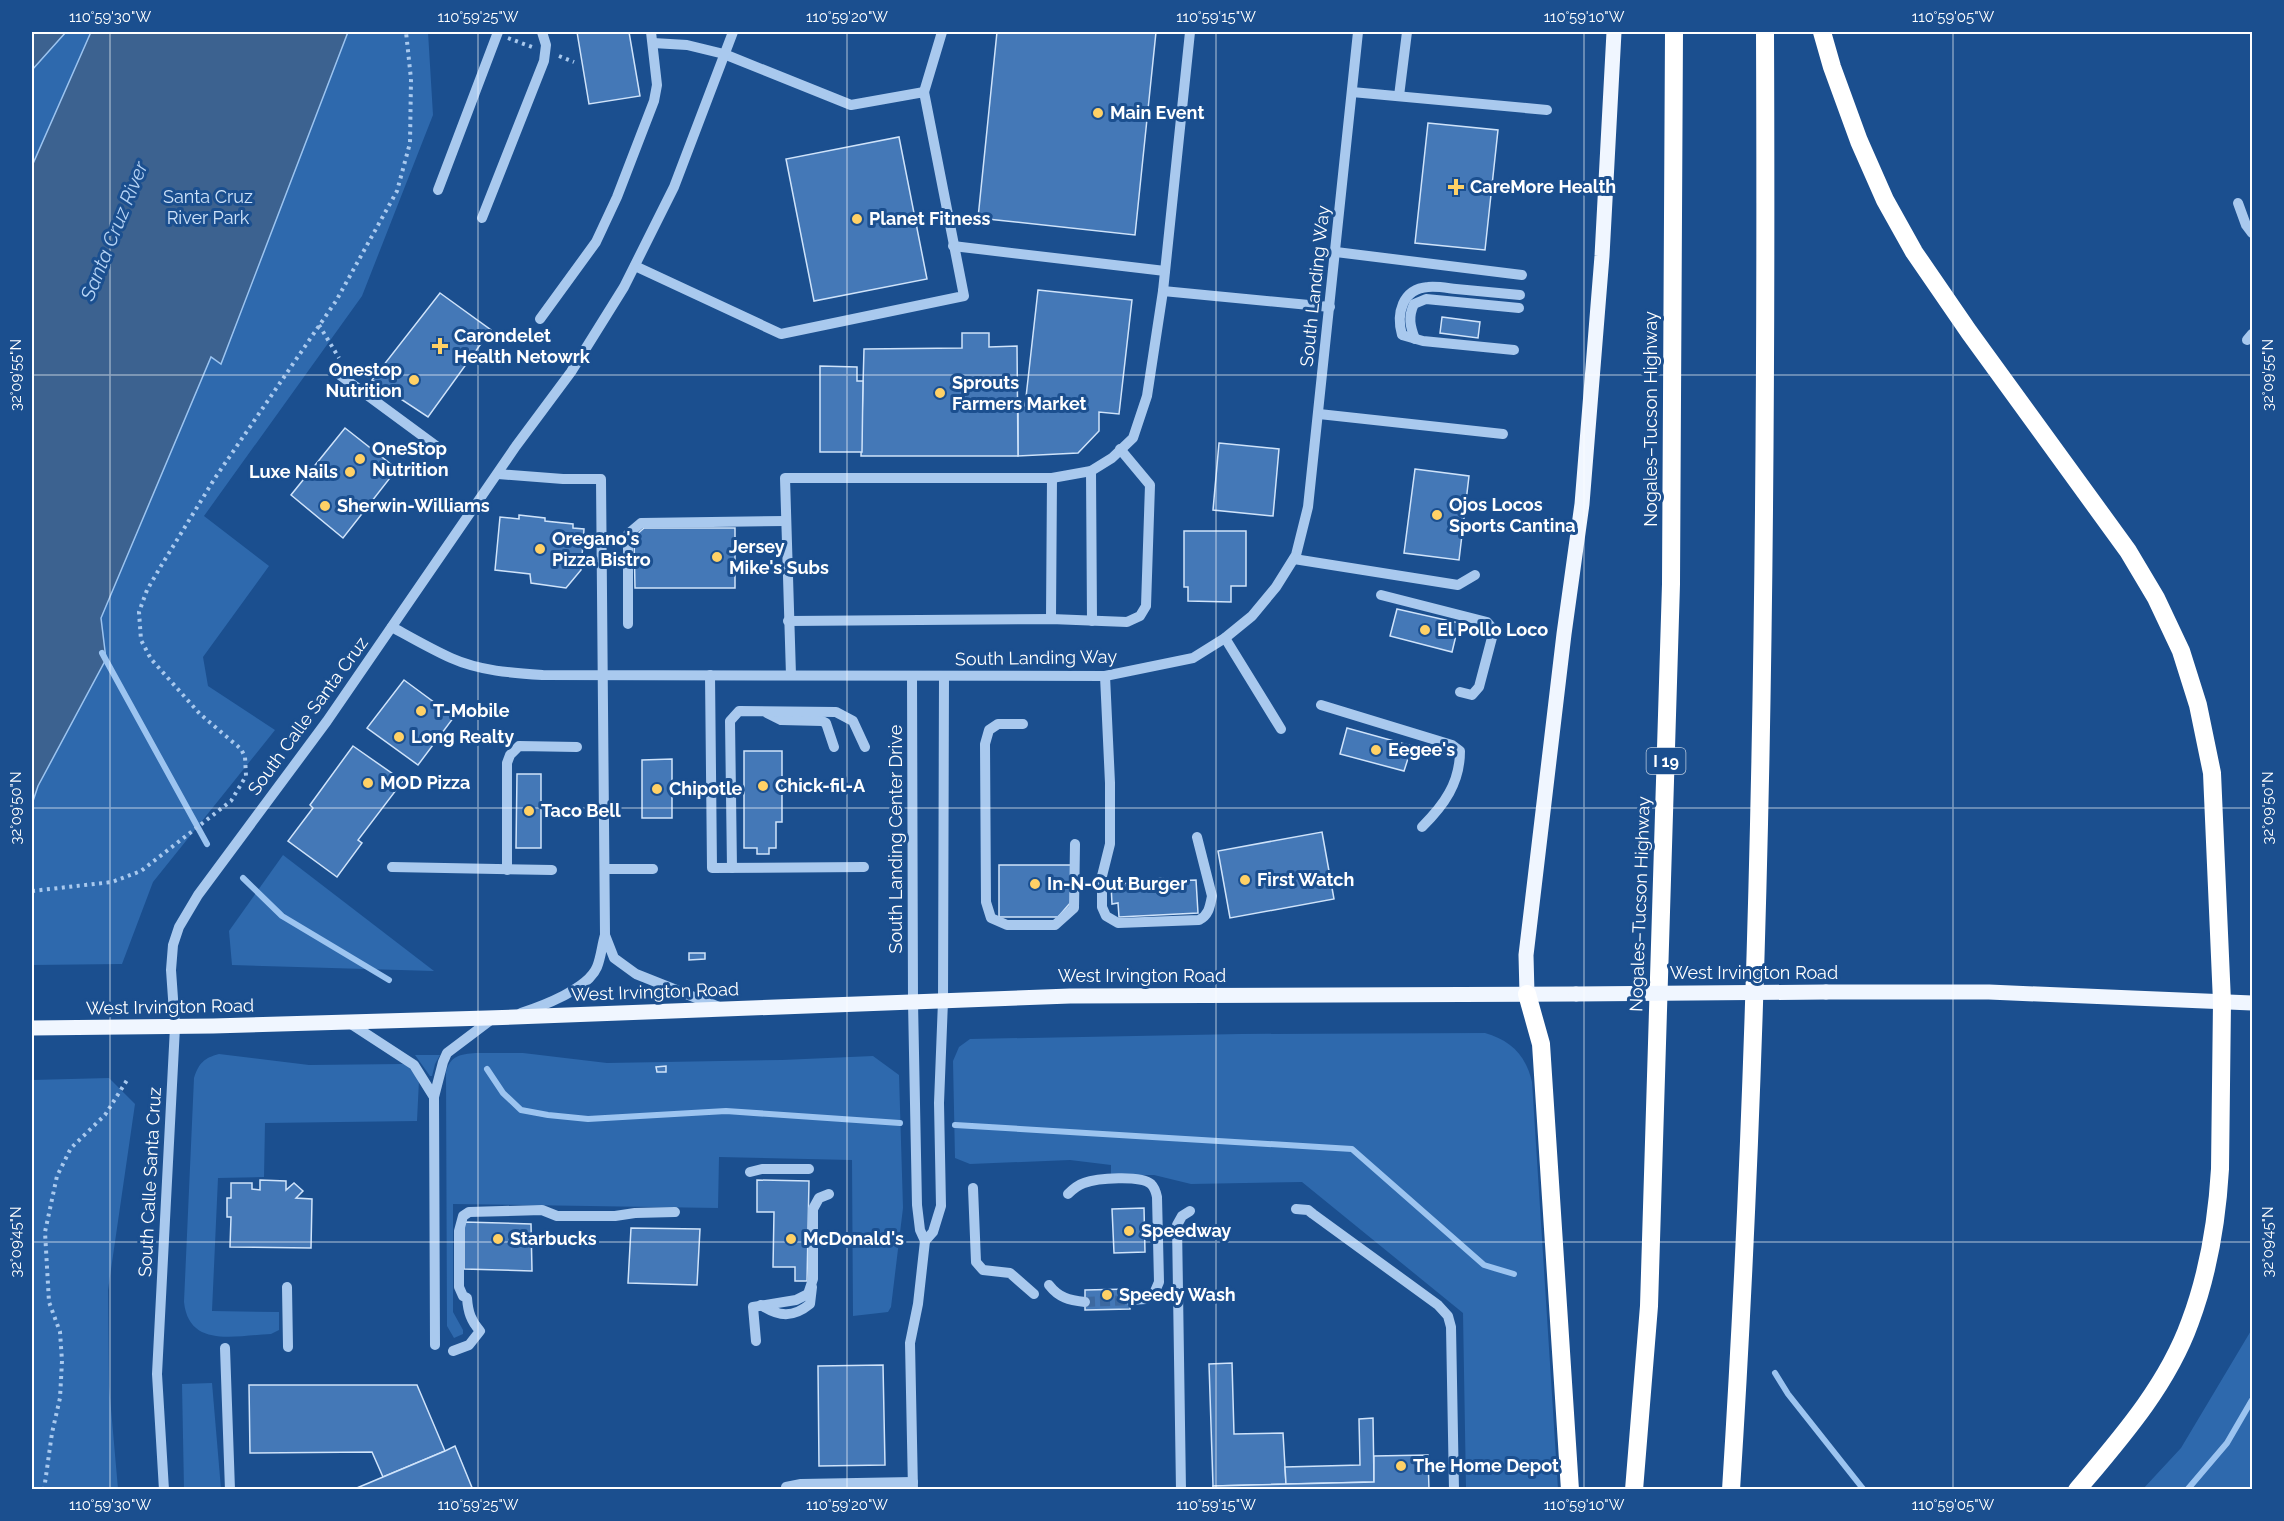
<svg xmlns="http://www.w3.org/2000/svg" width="2284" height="1521" viewBox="0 0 2284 1521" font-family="Raleway,sans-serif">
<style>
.green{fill:#2e69ad}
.water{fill:#3c6290;stroke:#9cc4f0;stroke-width:1.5}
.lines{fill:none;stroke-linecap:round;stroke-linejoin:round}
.stream{stroke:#9cc4f0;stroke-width:6}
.building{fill:#4478b7;stroke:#cfe3fa;stroke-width:1.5}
.minor-tunnel{stroke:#3d69a0;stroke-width:10;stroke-dasharray:10 5;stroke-linecap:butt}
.path{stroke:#a9c9ee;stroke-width:4;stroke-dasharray:3 4.5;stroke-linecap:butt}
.minor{stroke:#a9c9ee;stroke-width:10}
.major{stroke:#f0f6ff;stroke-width:15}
.highway{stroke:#fff;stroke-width:18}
.major-bridge{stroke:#f0f6ff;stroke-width:15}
.ticks{fill:none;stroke:#fff;stroke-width:1.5;stroke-opacity:0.45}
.poi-dot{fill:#ffd166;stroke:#1b4f8f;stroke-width:2}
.labels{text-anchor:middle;stroke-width:6;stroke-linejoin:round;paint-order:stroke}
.shield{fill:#1b4f8f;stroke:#bbcadd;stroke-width:1.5}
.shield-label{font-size:16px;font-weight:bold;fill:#fff}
.poi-label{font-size:18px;font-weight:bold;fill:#fff;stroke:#1b4f8f;text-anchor:start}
.park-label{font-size:18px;fill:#cfe3fa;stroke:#1b4f8f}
.street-label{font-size:18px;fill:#fff;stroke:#1b4f8f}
.water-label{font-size:20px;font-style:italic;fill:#b5d3f5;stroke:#1b4f8f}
.neatline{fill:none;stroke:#fff;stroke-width:2}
.ticks-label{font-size:15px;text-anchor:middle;fill:#fff}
</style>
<rect width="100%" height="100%" fill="#1b4f8f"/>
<g class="green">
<polygon points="32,32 428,32 433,115 362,296 204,516 269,566 203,657 208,686 275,730 153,882 122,964 32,965"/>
<polygon points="283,855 434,971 232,965 229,931"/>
<path d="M1485,1033C1510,1040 1526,1055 1532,1082L1558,1489H1466L1463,1313L1302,1182L1191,1184L1154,1175H1111V1165L1070,1160L970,1164L955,1158L953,1061L959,1047L970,1039L1241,1034Z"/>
<path d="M476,1053H523L607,1063L782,1060L873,1056L899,1075L903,1208L891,1307L888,1312L853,1316L852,1160L719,1157L718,1208L453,1204V1312L463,1330V1334L454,1338L447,1326L446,1072C450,1056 460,1054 476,1053Z"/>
<path d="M219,1054L309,1065L403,1064L408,1066L419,1080L417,1121L265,1123L264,1177L218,1178L212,1311L279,1312V1330L271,1334C236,1335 189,1349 184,1302L194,1078C199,1063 204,1058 219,1054Z"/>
<polygon points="415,1055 440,1055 435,1064 432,1076 430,1076"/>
<polygon points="109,1078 135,1104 108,1290 109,1386 118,1489 32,1489 32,1080"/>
<polygon points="2252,1329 2252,1489 2143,1489 2181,1448"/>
<polygon points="212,1383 221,1489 184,1489 182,1384"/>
</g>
<g class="water">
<polygon points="32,32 66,32 32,70"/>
<polygon points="91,32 348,32 221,364 211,357 101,618 106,659 38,786 32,804 32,166"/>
</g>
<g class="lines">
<g class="stream">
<polyline points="102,653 207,844"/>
<polyline points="243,878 282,916 389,980"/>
<polyline points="487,1069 503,1093 521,1110 548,1115 588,1119 726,1111 900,1123"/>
<polyline points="955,1125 1352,1149 1484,1265 1514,1274"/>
<polyline points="1775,1373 1788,1394 1864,1490"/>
<polyline points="2187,1490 2227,1443 2252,1400"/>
</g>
</g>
<g class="building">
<polygon points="577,32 629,32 640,96 589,104"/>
<polygon points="997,32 1156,32 1135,235 978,218"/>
<polygon points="1428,123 1498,130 1485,250 1415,243"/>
<polygon points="899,137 927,279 814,301 786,159"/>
<polygon points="1038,290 1132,300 1119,414 1099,412 1099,431 1078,453 1018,456 1018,406 1025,406"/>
<polygon points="440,293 491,330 428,417 372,380"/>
<polygon points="1442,317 1480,322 1478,338 1440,333"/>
<polygon points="962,333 989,333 989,347 1017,346 1018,456 861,456 864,349 962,348"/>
<polygon points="820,366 857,367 857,381 863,381 862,452 820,452"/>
<polygon points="345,428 397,469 343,538 291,495"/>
<polygon points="1219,443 1279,449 1273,516 1213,510"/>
<polygon points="1415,469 1469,476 1459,560 1404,553"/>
<polygon points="519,515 545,518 545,521 573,524 573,528 584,529 581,570 566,588 531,583 530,574 495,570 500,517 519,519"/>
<polygon points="644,528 735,528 735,588 635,588 634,537"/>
<polygon points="1184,531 1246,531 1246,586 1231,586 1231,602 1188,601 1188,587 1184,587"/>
<polygon points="1397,609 1459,623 1452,652 1390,636"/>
<polygon points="404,680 454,717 418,765 367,728"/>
<polygon points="1347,728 1412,746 1404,771 1340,754"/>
<polygon points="353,746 403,781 358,840 362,843 337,877 288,841 313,808 310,805"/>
<polygon points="744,751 782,751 782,822 776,822 776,848 769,848 769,854 757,854 757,848 744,848"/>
<polygon points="672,759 672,818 642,818 642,760"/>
<polygon points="517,774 541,774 541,848 516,848"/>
<polygon points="1322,832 1334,899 1230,918 1218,851"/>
<polygon points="999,865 1071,865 1071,902 1058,917 999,917"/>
<polygon points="1168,878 1169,881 1196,880 1198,913 1119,917 1118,903 1112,904 1111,884 1152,882 1152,879"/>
<polygon points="689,953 705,953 705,959 689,960"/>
<polygon points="666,1066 666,1072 657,1072 656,1067"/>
<polygon points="260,1180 286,1181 286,1190 294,1183 303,1191 296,1198 312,1199 311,1248 230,1247 231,1217 227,1217 227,1198 231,1198 231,1183 252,1183 252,1189 260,1190"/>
<polygon points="757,1180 809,1181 807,1281 795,1281 795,1267 773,1267 774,1212 757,1212"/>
<polygon points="1144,1208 1145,1252 1114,1253 1112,1209"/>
<polygon points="464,1222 531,1224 532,1271 464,1269"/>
<polygon points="631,1228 700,1229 697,1285 628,1283"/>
<polygon points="1129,1289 1130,1309 1085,1310 1085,1290"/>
<polygon points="1232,1363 1234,1434 1283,1433 1286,1484 1213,1486 1209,1364"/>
<polygon points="883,1365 885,1465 819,1466 818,1366"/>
<polygon points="249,1385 417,1385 445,1451 383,1477 372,1452 250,1453"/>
<polygon points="1373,1418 1374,1482 1286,1484 1285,1467 1360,1465 1359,1419"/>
<polygon points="455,1446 473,1490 352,1490 445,1451"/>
<polygon points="1428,1455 1429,1490 1213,1490 1213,1486 1374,1482 1374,1456"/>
</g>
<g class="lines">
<polyline class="minor-tunnel" points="1085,1302 1130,1300"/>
<g class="path">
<polyline points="508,38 532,47"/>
<polyline points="559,56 574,62"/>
<polyline points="319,325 339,358"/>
<polyline points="32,891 112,882 141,871 231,801 246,776 245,757 241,749 200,714 151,659 141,640 139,612 147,590 161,566 215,478 336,301 397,191 410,143 411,79 406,32"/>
<polyline points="44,1490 52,1433 60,1398 62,1361 60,1332 49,1302 45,1232 57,1176 71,1148 105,1115 129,1077"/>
</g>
<g class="minor">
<polyline points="924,92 942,32"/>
<polyline points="1352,92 1547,110"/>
<polyline points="1399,96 1407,32"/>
<polyline points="438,190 498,32"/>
<polyline points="2238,203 2246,225 2252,233"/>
<polyline points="482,218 544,61 546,45 542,32"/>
<polyline points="953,246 1165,271"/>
<polyline points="1336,252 1522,275"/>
<polyline points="635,266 781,334 964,296 924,92 851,105 724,54 687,45 653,43"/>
<polyline points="1163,291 1330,307"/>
<polyline points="540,319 596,242 617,197 654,101 657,85 651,32"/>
<path d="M1415,339C1410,326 1408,317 1414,304L1426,299L1519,308"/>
<polyline points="2247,340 2252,334"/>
<path d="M1514,350L1423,341L1402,335C1396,314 1402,289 1428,287C1437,286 1447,288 1456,289C1477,291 1499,293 1520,295"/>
<polyline points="333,370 443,451"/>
<polyline points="1319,414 1503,434"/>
<polyline points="1091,471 1092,621"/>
<polyline points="498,474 563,479 601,479 605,935"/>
<polyline points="1052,478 1091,471 1112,458 1133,438 1147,396 1163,291 1190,32"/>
<polyline points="1294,559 1458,585 1475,575"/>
<polyline points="1381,595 1487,622 1494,630 1479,687 1472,695 1460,692"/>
<polyline points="788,621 1051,619 1127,622 1140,616 1146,606 1150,485 1120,449"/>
<polyline points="628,624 628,534 641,523 786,521"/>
<path d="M392,627C412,638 431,649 451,658C480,671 512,673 543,675L1105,676L1193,658L1225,638L1252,616L1276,587L1296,555L1308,507L1358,32"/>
<polyline points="1225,638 1281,729"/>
<polyline points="710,675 712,868 864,867"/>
<polyline points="791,675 785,478 1052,478 1051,619"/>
<polyline points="912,676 913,1002 917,1205 920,1230 925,1241 918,1304 910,1343 913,1490"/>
<path d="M1105,676L1110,783V844L1102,876V907L1106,916L1118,923L1199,920C1209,915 1210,906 1212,896L1197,837"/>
<path d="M1321,705L1452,745L1460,751C1460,783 1444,805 1422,827"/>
<polyline points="767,713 781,720 822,721 826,723 834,747"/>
<polyline points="1023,724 998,724 989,730 985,744 986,902 991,918 1007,925 1055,925 1074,908 1075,844"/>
<polyline points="392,867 552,870"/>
<polyline points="732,868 730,721 739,711 836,712 853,721 865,747"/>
<polyline points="605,869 653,869"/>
<polyline points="507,870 507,763 510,755 519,746 577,747"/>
<path d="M521,1013C542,1006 588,989 597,967C601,957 602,945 605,935L614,958L636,974L719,1007"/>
<polyline points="348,1022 414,1065 434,1097"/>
<polyline points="750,1172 762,1169 809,1169"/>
<polyline points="973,1188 976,1262 983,1270 1010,1273 1034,1294"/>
<path d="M1068,1194C1073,1189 1078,1185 1084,1183C1097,1178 1141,1175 1151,1184C1154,1187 1156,1192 1157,1197L1159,1282L1153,1296L1146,1299L1130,1300"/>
<polyline points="1296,1209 1308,1210 1313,1214 1438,1305 1448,1316 1451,1327 1454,1490"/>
<polyline points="925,1241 933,1232 941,1206 939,1103 943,1001 944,676"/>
<path d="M1049,1285C1059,1298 1069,1300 1085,1302"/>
<polyline points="287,1287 288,1347"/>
<path d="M761,1305C779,1317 793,1318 810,1304L812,1287"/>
<polyline points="756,1341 753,1307 796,1300 808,1294 813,1279 813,1209 819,1198 829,1194"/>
<polyline points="435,1345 434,1097 443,1062 447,1053 492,1019"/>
<polyline points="225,1348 230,1490"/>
<path d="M453,1351L469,1345L480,1331C471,1321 468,1312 467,1298L463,1296L459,1287V1231L463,1216L469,1212L542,1210L557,1216H615L635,1213L675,1212"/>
<polyline points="786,1487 801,1484 913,1482"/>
<polyline points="164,1490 157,1374 175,1027 171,970 173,945 179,927 198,895 327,721 516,446 571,372 624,287 674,187 733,32"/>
<polyline points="1181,1490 1177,1225 1182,1216 1190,1211"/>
</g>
<g class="major">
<polyline points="1826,992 1989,992 2252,1003"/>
<polyline points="1527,994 1526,955 1564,634 1582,504 1602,256 1614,32"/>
<polyline points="32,1028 213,1026 487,1018 1070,996 1576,994"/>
</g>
<g class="highway">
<path d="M1822,32L1832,67L1859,141L1885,200L1914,252L1969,332L2128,551L2156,598L2181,651L2198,705L2212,773L2222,1002L2220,1169C2217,1220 2208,1274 2190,1322C2167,1386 2120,1439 2077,1490"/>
<polyline points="1527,994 1541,1044 1570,1490"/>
<polyline points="1634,1490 1649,1306 1671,584 1674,32"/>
<path d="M1731,1490C1762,1004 1767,518 1765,32"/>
</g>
<polyline class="major-bridge" points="1576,994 1826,992"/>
</g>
<path class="ticks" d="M110,32V1490M478,32V1490M847,32V1490M1216,32V1490M1584,32V1490M1953,32V1490M32,375H2252M32,808H2252M32,1242H2252"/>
<g class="poi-dot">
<circle cx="1098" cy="113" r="6"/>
<path d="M1453 178h6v6h6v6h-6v6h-6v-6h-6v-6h6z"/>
<circle cx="857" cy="219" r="6"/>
<path d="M437 337h6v6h6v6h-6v6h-6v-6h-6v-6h6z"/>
<circle cx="414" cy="380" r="6"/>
<circle cx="940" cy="393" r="6"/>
<circle cx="360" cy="459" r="6"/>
<circle cx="350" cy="472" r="6"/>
<circle cx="325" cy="506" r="6"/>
<circle cx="1437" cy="515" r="6"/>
<circle cx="540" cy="549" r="6"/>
<circle cx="717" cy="557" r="6"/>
<circle cx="1425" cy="630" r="6"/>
<circle cx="421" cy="711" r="6"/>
<circle cx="399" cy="737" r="6"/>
<circle cx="1376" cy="750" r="6"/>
<circle cx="368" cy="783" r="6"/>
<circle cx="763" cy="786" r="6"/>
<circle cx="657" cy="789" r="6"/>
<circle cx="529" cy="811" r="6"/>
<circle cx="1245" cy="880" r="6"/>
<circle cx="1035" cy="884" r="6"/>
<circle cx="1129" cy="1231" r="6"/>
<circle cx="498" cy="1239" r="6"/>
<circle cx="791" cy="1239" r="6"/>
<circle cx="1107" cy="1295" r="6"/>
<circle cx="1401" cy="1466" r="6"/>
</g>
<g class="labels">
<rect class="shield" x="1646.5" y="748" width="39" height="26" rx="4.5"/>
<g class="shield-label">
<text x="1666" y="767">I 19</text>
</g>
<g class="poi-label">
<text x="1110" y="119">Main Event</text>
<text x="1470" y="193">CareMore Health</text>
<text x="869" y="225">Planet Fitness</text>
<text x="454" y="342">Carondelet<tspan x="454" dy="21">Health Netowrk</tspan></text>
<text x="402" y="376" text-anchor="end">Onestop<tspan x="402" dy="21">Nutrition</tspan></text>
<text x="952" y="389">Sprouts<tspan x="952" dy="21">Farmers Market</tspan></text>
<text x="372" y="455">OneStop<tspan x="372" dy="21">Nutrition</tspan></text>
<text x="338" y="478" text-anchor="end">Luxe Nails</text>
<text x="1449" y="511">Ojos Locos<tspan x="1449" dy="21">Sports Cantina</tspan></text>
<text x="337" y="512">Sherwin-Williams</text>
<text x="552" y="545">Oregano's<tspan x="552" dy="21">Pizza Bistro</tspan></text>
<text x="729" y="553">Jersey<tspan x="729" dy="21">Mike's Subs</tspan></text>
<text x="1437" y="636">El Pollo Loco</text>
<text x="433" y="717">T-Mobile</text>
<text x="411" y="743">Long Realty</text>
<text x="1388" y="756">Eegee's</text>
<text x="380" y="789">MOD Pizza</text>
<text x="775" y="792">Chick-fil-A</text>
<text x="669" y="795">Chipotle</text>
<text x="541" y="817">Taco Bell</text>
<text x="1257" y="886">First Watch</text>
<text x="1047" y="890">In-N-Out Burger</text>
<text x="1141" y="1237">Speedway</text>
<text x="510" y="1245">Starbucks</text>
<text x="803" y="1245">McDonald's</text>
<text x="1119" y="1301">Speedy Wash</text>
<text x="1413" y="1472">The Home Depot</text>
</g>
<g class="park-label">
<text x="208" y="203">Santa Cruz<tspan x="208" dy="21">River Park</tspan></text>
</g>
<g class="street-label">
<text transform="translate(1315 286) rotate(-84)" y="6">South Landing Way</text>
<text transform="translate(1651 419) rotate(-90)" y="6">Nogales–Tucson Highway</text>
<text transform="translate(1036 658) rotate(-1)" y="6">South Landing Way</text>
<text transform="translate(308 716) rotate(-54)" y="6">South Calle Santa Cruz</text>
<text transform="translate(896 839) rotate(-90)" y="6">South Landing Center Drive</text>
<text transform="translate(1640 904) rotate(-88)" y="6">Nogales–Tucson Highway</text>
<text x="1754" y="979">West Irvington Road</text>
<text x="1142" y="982">West Irvington Road</text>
<text transform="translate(655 992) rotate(-2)" y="6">West Irvington Road</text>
<text transform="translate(170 1007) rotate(-1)" y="6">West Irvington Road</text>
<text transform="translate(150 1182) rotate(-87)" y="6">South Calle Santa Cruz</text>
</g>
<g class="water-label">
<text transform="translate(114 231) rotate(-68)" y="7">Santa Cruz River</text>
</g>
</g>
<rect width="2284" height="1521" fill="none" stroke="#1b4f8f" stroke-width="66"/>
<rect x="33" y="33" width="2218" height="1455" class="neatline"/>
<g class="ticks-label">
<text x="110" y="22">110°59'30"W</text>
<text x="478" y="22">110°59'25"W</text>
<text x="847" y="22">110°59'20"W</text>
<text x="1216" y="22">110°59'15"W</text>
<text x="1584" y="22">110°59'10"W</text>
<text x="1953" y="22">110°59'05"W</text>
<text transform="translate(16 375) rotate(-90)" y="5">32°09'55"N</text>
<text transform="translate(2268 375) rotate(-90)" y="5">32°09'55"N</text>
<text transform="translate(16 808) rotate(-90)" y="5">32°09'50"N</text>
<text transform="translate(2268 808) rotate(-90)" y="5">32°09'50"N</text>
<text transform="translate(16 1242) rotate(-90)" y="5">32°09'45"N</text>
<text transform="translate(2268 1242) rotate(-90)" y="5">32°09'45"N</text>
<text x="110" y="1510">110°59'30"W</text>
<text x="478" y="1510">110°59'25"W</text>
<text x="847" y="1510">110°59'20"W</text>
<text x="1216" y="1510">110°59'15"W</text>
<text x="1584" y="1510">110°59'10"W</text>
<text x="1953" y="1510">110°59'05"W</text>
</g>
</svg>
